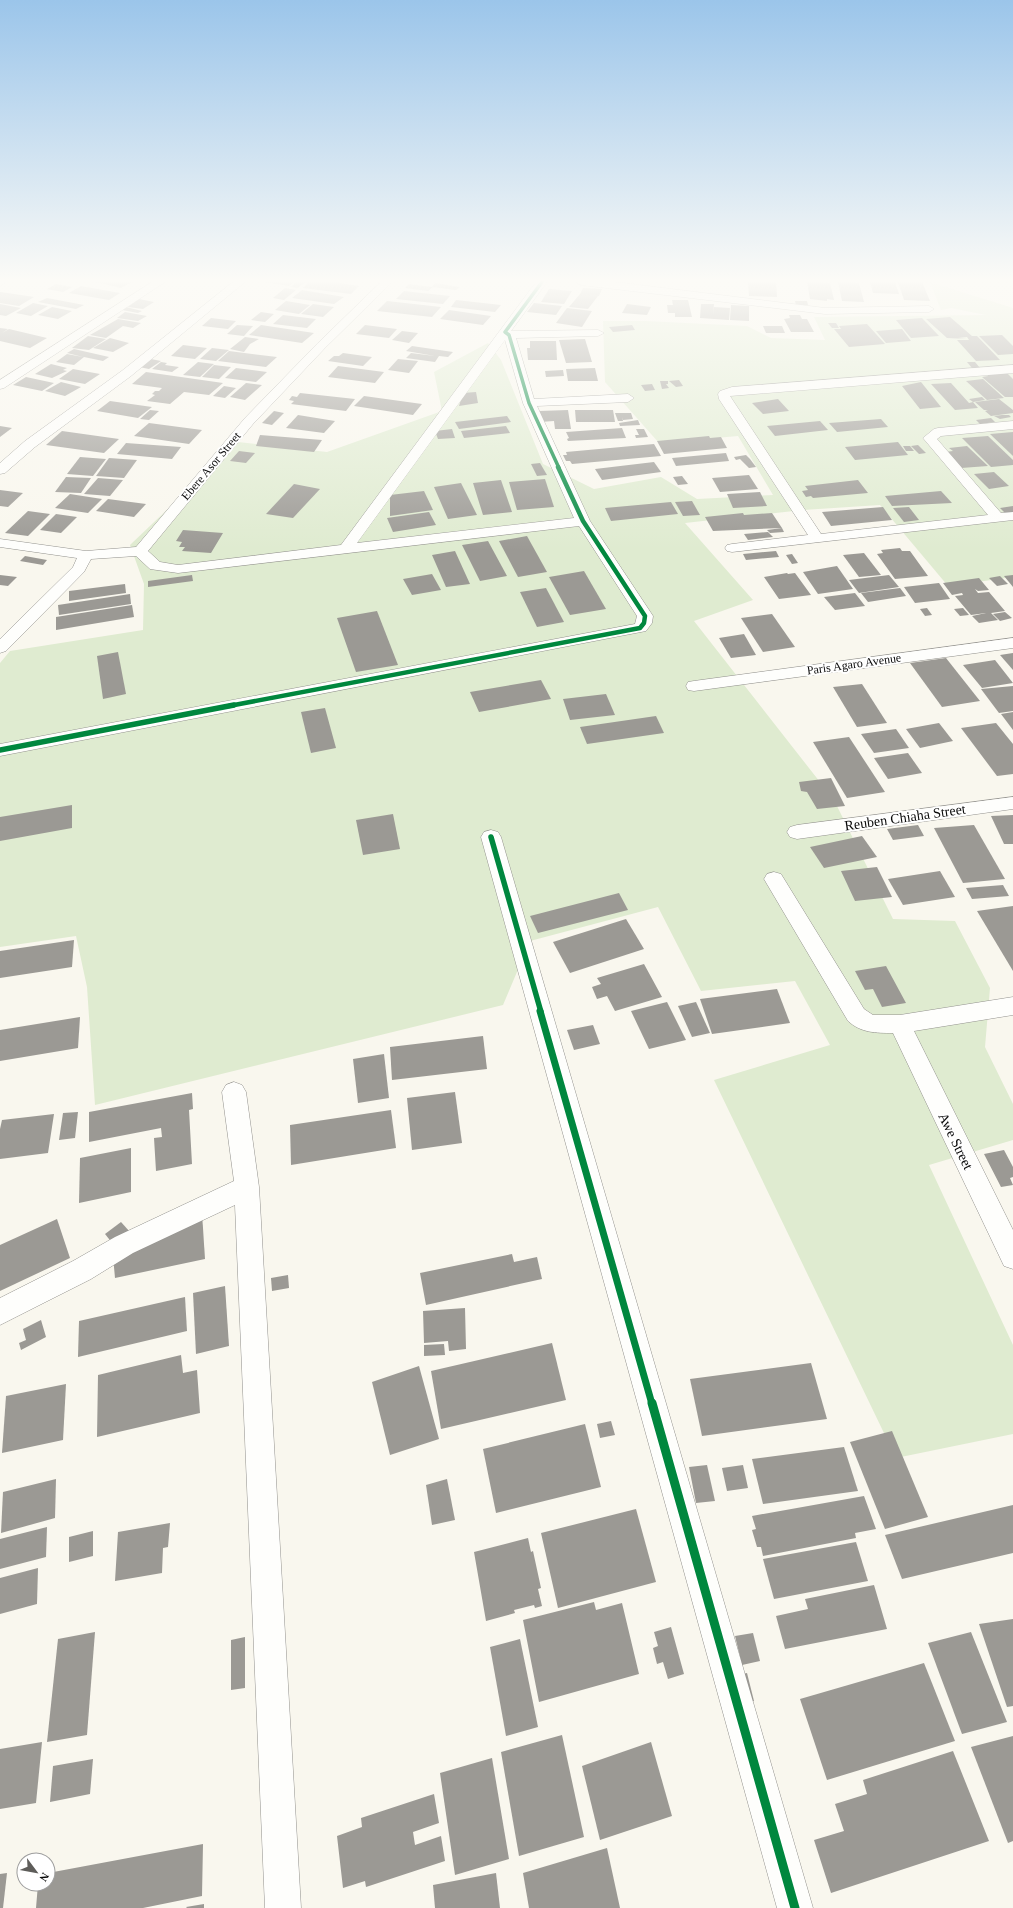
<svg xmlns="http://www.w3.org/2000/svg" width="1013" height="1908" viewBox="0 0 1013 1908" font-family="Georgia,serif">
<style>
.green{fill:#dfebd0}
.building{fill:#9b9994}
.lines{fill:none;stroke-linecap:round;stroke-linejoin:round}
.minor-casing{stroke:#92918d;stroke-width:1}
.minor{fill:#fefefc;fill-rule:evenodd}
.cycleway-far4-casing{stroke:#fff;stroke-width:5}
.cycleway-far3-casing{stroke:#fff;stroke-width:6}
.cycleway-far2-casing{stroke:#fff;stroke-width:8}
.cycleway-far1-casing{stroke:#fff;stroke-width:10}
.cycleway-casing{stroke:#fff;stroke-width:12}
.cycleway-far4{stroke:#00873e;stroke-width:3.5}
.cycleway-far3{stroke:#00873e;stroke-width:4.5}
.cycleway-far2{stroke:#00873e;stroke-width:5.5}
.cycleway-far1{stroke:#00873e;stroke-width:7}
.cycleway{stroke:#00873e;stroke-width:9}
.labels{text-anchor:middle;stroke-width:4;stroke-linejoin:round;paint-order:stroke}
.far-street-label{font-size:12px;fill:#0a0a0a;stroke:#fff}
.street-label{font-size:14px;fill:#0a0a0a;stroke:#fff}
</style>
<rect width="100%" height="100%" fill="#f9f7ee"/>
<polygon class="green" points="930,282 1013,308 1013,577 948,586 880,505 803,510 685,523 753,600 694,621 834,800 893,919 955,921 990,988 985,1047 1013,1104 1013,1140 929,1165 1013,1345 1013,1434 896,1458 714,1080 830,1045 795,981 701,991 658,907 530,941 503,1005 95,1105 87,987 76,936 0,947 0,663 10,651 143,630 144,584 130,545 238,442 327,452 442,411 434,372 488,343 501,360 543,464 594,489 661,477 697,499 773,495 738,436 659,443 605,382 603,321 646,321 747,326 771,338 825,340 814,317 986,315 951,308 941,310"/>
<g class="building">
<polygon points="96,282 132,282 121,288"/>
<polygon points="265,282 294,282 289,286"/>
<polygon points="296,282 305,282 298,288 291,287"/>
<polygon points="309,282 332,282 359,286 351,294 303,288"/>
<polygon points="748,282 776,282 777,297 749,296"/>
<polygon points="807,282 830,283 834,300 827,299 827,301 810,299"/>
<polygon points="838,282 859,283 864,302 842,301"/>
<polygon points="870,282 895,282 899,294 873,293"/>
<polygon points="898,282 922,282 930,301 904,300"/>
<polygon points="435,283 460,287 456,290 432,287"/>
<polygon points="56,284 72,287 63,292 47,289"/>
<polygon points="409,284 433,287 428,291 405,288"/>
<polygon points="81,286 120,293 109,300 69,293"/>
<polygon points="285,288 296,290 284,300 273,298"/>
<polygon points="583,288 602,289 599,296 588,295 598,296 588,309 569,307 580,294"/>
<polygon points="549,289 572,291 564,304 541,302"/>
<polygon points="302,290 344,297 334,304 292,298"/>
<polygon points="404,291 450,296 443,304 396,299"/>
<polygon points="0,292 1,292 34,297 19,306 0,303"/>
<polygon points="47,298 84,305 76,309 38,302"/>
<polygon points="139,299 154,302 143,309 128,307"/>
<polygon points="456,300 501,305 495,312 451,307"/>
<polygon points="672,300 688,300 692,317 675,317 675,313 668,313 667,305 673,305"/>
<polygon points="286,301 310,305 299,314 275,310"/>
<polygon points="387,301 441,307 432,317 377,311"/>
<polygon points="795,301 807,301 808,305 796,305"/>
<polygon points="33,303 48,306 31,316 16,313"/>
<polygon points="534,303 562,306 556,315 527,312"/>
<polygon points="0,304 21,308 6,316 0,315"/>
<polygon points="313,304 334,307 323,317 301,314"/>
<polygon points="627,304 651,307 647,315 622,313"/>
<polygon points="701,304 714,304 713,315 714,307 730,308 729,320 700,318"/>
<polygon points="731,305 749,306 749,321 730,320"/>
<polygon points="52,307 72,311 58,319 38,315"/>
<polygon points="126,307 142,311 138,313 122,310"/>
<polygon points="567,308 592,311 582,327 556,323"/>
<polygon points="449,310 491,316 483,325 440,319"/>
<polygon points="125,312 147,316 138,321 117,318"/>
<polygon points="261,312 274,314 265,322 251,320"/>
<polygon points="283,315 316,319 307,328 273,324"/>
<polygon points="789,315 800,315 802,319 807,319 814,332 791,332 784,319 790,318"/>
<polygon points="950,317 972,336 977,336 1000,360 976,361 957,340 969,340 967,337 958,338 967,339 947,338 926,319"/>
<polygon points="211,318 236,321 228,329 202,326"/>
<polygon points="922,318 939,336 911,338 896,320"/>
<polygon points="118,319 141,323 133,328 123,326 106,338 90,335"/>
<polygon points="828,323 836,323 839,328 832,328"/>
<polygon points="867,324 885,344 849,347 834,329 841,329 839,326"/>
<polygon points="237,325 253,326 244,336 227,334"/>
<polygon points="261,325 314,333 302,343 249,335"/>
<polygon points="365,325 397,329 389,338 356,334"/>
<polygon points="632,325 635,330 613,332 609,327"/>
<polygon points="763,326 782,326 785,333 766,333"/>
<polygon points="0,328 8,329 2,333 9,329 47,338 30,348 0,341"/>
<polygon points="902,329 911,341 886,343 876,331"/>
<polygon points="402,331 418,333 409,343 392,340"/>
<polygon points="1002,335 1013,346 1013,354 998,355 979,336"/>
<polygon points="88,336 106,339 89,350 72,348"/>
<polygon points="245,337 259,339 250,344 244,352 230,349"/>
<polygon points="110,338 129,343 113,352 93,348"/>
<polygon points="585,339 592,362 566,363 559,340"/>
<polygon points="530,341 556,341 557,360 528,360 527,348 530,348"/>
<polygon points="183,345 207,348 195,359 171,356"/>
<polygon points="412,346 453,352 448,357 439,356 435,362 406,358 411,353 435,356 406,351"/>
<polygon points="212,348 229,350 216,361 200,359"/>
<polygon points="74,349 109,357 103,361 84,357 74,365 56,362 67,354 83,357 67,353"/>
<polygon points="229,351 277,357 266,367 218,361"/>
<polygon points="343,353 372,357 363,366 328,361 334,356 339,356"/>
<polygon points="151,359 161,361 149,369 139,367"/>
<polygon points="398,359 418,361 409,373 388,370"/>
<polygon points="161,362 167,363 165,365 179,367 172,372 152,369"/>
<polygon points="198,362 214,364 200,377 183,375"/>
<polygon points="967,362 975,362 980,368 972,368"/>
<polygon points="51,364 67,368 63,370 67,371 52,378 35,374"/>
<polygon points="214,365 231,367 219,379 202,377"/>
<polygon points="338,366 384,372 375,383 328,377"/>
<polygon points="236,368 267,372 256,382 225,378"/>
<polygon points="595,368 598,381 568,381 566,369"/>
<polygon points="73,369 100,374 85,384 59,379"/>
<polygon points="563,370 564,376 546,377 545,371"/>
<polygon points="146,372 223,383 209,395 184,392 170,404 147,401 155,395 152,394 155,391 159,391 162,388 132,384"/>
<polygon points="1007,373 1013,379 1013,397 1005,397 982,377 988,376 987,374"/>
<polygon points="26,377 54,383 42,391 13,385"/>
<polygon points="983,379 1004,398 987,400 966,381"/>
<polygon points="679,380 683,386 676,387 669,381"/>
<polygon points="660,381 668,381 668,384 666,384 669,388 662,389"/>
<polygon points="61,382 81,387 65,396 45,391"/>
<polygon points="921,382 941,407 920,409 902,386"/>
<polygon points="246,383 262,385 245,400 230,397"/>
<polygon points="951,383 969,403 973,402 978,408 955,410 931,384"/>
<polygon points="652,384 655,390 645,391 641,385"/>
<polygon points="224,386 236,388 225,398 213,396"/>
<polygon points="476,392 478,403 459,406 463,393"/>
<polygon points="300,393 355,399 346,411 291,404 294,401 289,400 292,396 297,397"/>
<polygon points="364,396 422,404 413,415 354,406"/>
<polygon points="982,397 985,400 973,402 969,399"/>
<polygon points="778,399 789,411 763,414 752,403"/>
<polygon points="999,399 1013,410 1013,413 991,416 985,411 988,410 984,410 975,402"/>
<polygon points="110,401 152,407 138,418 97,411"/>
<polygon points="150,410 159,411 149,420 140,419"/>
<polygon points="568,410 571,429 555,429 554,421 540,422 539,411"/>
<polygon points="575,410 613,410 615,422 576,422"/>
<polygon points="274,411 284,413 272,425 262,423"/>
<polygon points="615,413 631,413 633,419 623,420 622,417 623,421 618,421"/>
<polygon points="298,415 335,421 324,433 286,428"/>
<polygon points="1002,415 1009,415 1011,417 1000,419 994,416"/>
<polygon points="507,416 511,422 459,429 455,422"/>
<polygon points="991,418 995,422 980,424 976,420"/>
<polygon points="881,419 888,427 837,432 829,423"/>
<polygon points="638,420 640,425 620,426 619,423"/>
<polygon points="820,421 828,430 775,436 767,426"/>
<polygon points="149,423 202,430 189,444 134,436"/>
<polygon points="0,426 12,428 0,437"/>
<polygon points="506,426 510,433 464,438 461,431"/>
<polygon points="622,428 626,438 568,441 567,439 569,438 566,432"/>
<polygon points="452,429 455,438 438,439 435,431"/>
<polygon points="636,429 644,429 648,437 636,438 635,435 639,435"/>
<polygon points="62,431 119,439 104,453 46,445"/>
<polygon points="1013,432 1013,456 990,434"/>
<polygon points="260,435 322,440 314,452 256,446"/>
<polygon points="709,436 710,438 721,437 727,448 664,454 657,441"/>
<polygon points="988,436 1013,460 1013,465 991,467 962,438"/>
<polygon points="898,442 908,455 855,460 845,447"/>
<polygon points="126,443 181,447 172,459 117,454"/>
<polygon points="654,444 661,456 572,464 570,461 566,461 563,455 567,455 566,452"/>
<polygon points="918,445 926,453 919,454 911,446"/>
<polygon points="903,446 910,446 914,451 906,451"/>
<polygon points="967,446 988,466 961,468 945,452 953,451 949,448"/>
<polygon points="239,451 255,453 246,463 230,461"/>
<polygon points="726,453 729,461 676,466 672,458"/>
<polygon points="746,455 750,459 756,467 749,468 740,459 736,460 734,457"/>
<polygon points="80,457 106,459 93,476 67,474"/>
<polygon points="109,458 137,460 124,478 96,476"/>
<polygon points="654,462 661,472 602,480 595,469"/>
<polygon points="540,463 547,475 537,476 531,464"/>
<polygon points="994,472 1009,486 989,489 974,474"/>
<polygon points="749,475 758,489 720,492 712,478"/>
<polygon points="682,476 688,484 678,485 673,477"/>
<polygon points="66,477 91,478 81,493 55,492"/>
<polygon points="98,478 123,480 110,496 84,494"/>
<polygon points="545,479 554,507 517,510 509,482"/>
<polygon points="501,480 512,512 483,515 473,483"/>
<polygon points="858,480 868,493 813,498 811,496 806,497 802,491 808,490 805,486"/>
<polygon points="461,483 477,515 448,519 434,487"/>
<polygon points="294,484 320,489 293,518 266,514"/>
<polygon points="0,490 23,493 8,507 0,506"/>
<polygon points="424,491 433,510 390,516 390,495"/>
<polygon points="941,491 952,503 892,506 885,496"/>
<polygon points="760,492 767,506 733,508 727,494"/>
<polygon points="70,494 102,499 88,513 55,508"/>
<polygon points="108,499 146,504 134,517 96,511"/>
<polygon points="692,501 700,515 683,516 675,502"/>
<polygon points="671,502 678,514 611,521 605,508"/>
<polygon points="1013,506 1013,513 1006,514 1000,508"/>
<polygon points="883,507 892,520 831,526 822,512"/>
<polygon points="909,507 919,520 904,522 893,508"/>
<polygon points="28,511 50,514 28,536 5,533"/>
<polygon points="429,512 436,525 393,532 387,518"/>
<polygon points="743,513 744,515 772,513 782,528 713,531 705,517"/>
<polygon points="56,514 77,517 61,533 40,530"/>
<polygon points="782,528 784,532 770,533 767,530"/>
<polygon points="183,530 223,533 211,553 182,551 185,547 179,547 182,542 176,541"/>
<polygon points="768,532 773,537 748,540 744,534"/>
<polygon points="527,536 547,572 518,577 499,541"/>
<polygon points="488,541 507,576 480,581 462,545"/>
<polygon points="900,548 902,551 910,551 928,576 895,579 877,554 883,553 881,550"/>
<polygon points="455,551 470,584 446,587 432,555"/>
<polygon points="776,551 779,557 746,560 743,554"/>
<polygon points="864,553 881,575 859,577 843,555"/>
<polygon points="792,554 798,563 792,564 786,555"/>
<polygon points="25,556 47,560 43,565 20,561"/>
<polygon points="837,566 853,589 818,594 803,572"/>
<polygon points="584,571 606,609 570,615 549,577"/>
<polygon points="787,573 788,574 795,573 811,595 779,599 764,577"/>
<polygon points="432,574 441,590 412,595 403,579"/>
<polygon points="0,575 17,577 8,586 0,585"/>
<polygon points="192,575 193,581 148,587 148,581"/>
<polygon points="889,575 899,587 859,593 849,580"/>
<polygon points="1013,575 1013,587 1004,576"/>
<polygon points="1000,576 1008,584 997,586 989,578"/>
<polygon points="979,578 989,590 978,591 975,589 978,593 989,592 1005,611 991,613 998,620 979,623 972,616 986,613 971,615 955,596 963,595 962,593 952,595 943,583"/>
<polygon points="939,583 950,599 915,603 904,587"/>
<polygon points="125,584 126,593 69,601 69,591"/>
<polygon points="546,588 564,622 537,627 520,592"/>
<polygon points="900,588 906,596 868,602 861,593"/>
<polygon points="855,593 865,606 835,610 824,597"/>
<polygon points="130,594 131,604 59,615 58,605"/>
<polygon points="132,605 134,617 56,630 56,617"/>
<polygon points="927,608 932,615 925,616 920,609"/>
<polygon points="963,608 969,615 960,616 954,609"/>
<polygon points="377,611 398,665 356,672 337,618"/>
<polygon points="1005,612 1012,618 1000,621 993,614"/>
<polygon points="772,614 795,647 763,652 741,618"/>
<polygon points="744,634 756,655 731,658 719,638"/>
<polygon points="118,652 126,694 103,699 97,656"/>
<polygon points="1013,653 1013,670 1000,655"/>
<polygon points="946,658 980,701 942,707 910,663"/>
<polygon points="995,660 1013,683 982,688 963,665"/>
<polygon points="541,680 551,699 479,712 470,692"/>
<polygon points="862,684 887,723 857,727 833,687"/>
<polygon points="1013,686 1013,711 999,713 981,689"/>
<polygon points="606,694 615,715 570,720 563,699"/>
<polygon points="325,708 336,748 311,753 301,712"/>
<polygon points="1013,712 1013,730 1001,714"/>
<polygon points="656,716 664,733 587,744 580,727"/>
<polygon points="939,723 953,741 920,748 906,729"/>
<polygon points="996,723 1013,744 1013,774 997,776 961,728"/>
<polygon points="896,729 909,748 874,753 861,734"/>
<polygon points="849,737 885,792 847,798 813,742"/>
<polygon points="908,753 922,773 888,779 874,758"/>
<polygon points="831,778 845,806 817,809 807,792 801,791 799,782"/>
<polygon points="72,805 72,828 0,841 0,817"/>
<polygon points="393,814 400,849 363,855 356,820"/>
<polygon points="1013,815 1013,844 1004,844 991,816"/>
<polygon points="918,825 924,836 893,840 887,829"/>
<polygon points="974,825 1005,879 963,883 934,828"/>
<polygon points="862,836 877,857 824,868 810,847"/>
<polygon points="877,867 892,897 855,901 841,871"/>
<polygon points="940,871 955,897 903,905 888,879"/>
<polygon points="1003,885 1009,896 972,899 966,888"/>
<polygon points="619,893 628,910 538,933 530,916"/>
<polygon points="1013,906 1013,971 977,911"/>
<polygon points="626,919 644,949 570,973 553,942"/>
<polygon points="74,940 72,967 0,978 0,951"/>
<polygon points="644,964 662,997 615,1011 607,996 597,999 592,987 601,984 597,978"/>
<polygon points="886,966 906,1003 882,1007 873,989 865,990 855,971"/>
<polygon points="777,989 790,1023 712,1034 700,999"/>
<polygon points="667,1002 686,1040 649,1049 631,1011"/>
<polygon points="696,1002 710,1033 692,1037 678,1006"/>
<polygon points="80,1017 78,1048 0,1061 0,1030"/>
<polygon points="593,1025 600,1044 574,1050 567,1030"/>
<polygon points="483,1036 487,1069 392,1080 390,1047"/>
<polygon points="384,1054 389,1098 358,1103 353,1059"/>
<polygon points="455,1092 462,1143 412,1150 407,1098"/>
<polygon points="192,1093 193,1109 189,1110 192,1164 156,1171 154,1138 162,1137 161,1128 89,1142 89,1112"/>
<polygon points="391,1110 396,1148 291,1165 290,1125"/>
<polygon points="78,1112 75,1138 59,1140 63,1113"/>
<polygon points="54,1114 48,1153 0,1159 0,1129 2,1120"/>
<polygon points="131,1148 131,1192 79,1203 80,1158"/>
<polygon points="1004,1150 1013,1167 1013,1177 1010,1178 1013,1185 1001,1187 984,1154"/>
<polygon points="202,1213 205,1259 115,1278 113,1256"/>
<polygon points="57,1219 70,1258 0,1291 0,1245"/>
<polygon points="121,1222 130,1232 113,1244 105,1234"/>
<polygon points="512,1254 514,1262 537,1257 542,1279 426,1305 420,1273"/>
<polygon points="288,1275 289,1288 272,1291 271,1278"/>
<polygon points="225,1286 229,1346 196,1354 193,1293"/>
<polygon points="185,1297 187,1331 78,1357 79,1321"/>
<polygon points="465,1308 466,1349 449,1351 448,1341 424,1343 423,1311"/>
<polygon points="41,1320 46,1337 21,1350 19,1343 26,1340 23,1329"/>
<polygon points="552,1343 566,1400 441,1429 431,1371"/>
<polygon points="444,1344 445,1355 424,1356 424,1345"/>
<polygon points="181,1355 183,1373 197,1370 200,1413 97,1437 98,1375"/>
<polygon points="811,1363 827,1419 702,1436 690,1379"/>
<polygon points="419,1366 439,1439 390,1455 372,1382"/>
<polygon points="66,1384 63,1440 2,1453 6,1396"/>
<polygon points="611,1421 615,1435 600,1438 597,1424"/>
<polygon points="585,1424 601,1487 496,1513 483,1449"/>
<polygon points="892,1431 928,1517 885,1529 850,1442"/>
<polygon points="844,1447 858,1491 763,1504 752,1459"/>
<polygon points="707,1465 715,1501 696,1503 689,1467"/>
<polygon points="743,1465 748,1488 727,1491 722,1468"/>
<polygon points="56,1479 55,1518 1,1533 3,1492"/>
<polygon points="447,1479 455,1520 432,1525 426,1485"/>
<polygon points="864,1496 876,1529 855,1533 856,1538 763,1556 761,1547 757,1547 752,1530 756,1529 752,1516"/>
<polygon points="1013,1505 1013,1553 902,1579 885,1535"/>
<polygon points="636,1509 656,1582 558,1608 541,1533"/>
<polygon points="170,1523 168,1547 163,1548 162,1573 115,1581 118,1532"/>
<polygon points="47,1527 46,1557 0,1569 0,1539"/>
<polygon points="93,1531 93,1556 69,1562 69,1537"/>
<polygon points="528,1538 531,1552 533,1551 541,1588 538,1589 542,1606 535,1608 534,1605 514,1610 515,1613 486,1621 474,1552"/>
<polygon points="856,1542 868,1581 774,1599 763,1559"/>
<polygon points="38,1568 37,1604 0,1614 0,1578"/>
<polygon points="874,1585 887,1629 785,1649 776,1616 808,1609 805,1599"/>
<polygon points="594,1602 596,1610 622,1603 639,1674 539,1702 523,1620"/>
<polygon points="1013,1619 1013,1706 1007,1707 979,1624"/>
<polygon points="671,1627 684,1674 668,1679 663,1662 657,1664 653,1648 658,1646 654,1632"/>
<polygon points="95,1632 87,1735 47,1742 58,1639"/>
<polygon points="971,1632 1007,1722 962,1734 928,1643"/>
<polygon points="753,1633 760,1661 742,1665 735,1636"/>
<polygon points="245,1637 245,1688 231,1690 231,1640"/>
<polygon points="520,1639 538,1727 506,1736 490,1647"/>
<polygon points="924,1663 955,1741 827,1780 800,1699"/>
<polygon points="747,1673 754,1701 744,1703 738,1675"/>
<polygon points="562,1735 584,1837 519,1856 501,1752"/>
<polygon points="1013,1736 1013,1841 1008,1843 971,1747"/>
<polygon points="42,1742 36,1803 0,1809 0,1749"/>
<polygon points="651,1742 672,1816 600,1840 582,1766"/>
<polygon points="953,1751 989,1841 831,1893 814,1840 844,1831 835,1804 867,1794 863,1780"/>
<polygon points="492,1758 509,1859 455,1875 440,1773"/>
<polygon points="93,1759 90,1794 50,1802 53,1766"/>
<polygon points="434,1794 439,1823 413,1832 415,1845 441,1836 445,1861 366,1887 365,1881 343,1888 337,1836 362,1827 361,1818"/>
<polygon points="203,1844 202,1896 143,1908 36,1908 38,1884 48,1884 48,1873"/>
<polygon points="607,1848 620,1908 529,1908 523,1873"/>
<polygon points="7,1873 3,1908 0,1908 0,1874"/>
<polygon points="496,1873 500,1908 435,1908 433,1885"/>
<polygon points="204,1904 204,1908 187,1908 186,1907"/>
</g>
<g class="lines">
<defs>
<g id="minor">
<polygon points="0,282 6,282 0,286"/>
<polygon points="152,282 165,282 4,388 0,389 0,380"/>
<polygon points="233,282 245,282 131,376 35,447 5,473 0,474 0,463 25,441 123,370"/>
<path d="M381,282H392L325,348L253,424L148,551L160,562L178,565L341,545L536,282H547L511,331L598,330L604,333L598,336L516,338L534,399L628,394L634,398L628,402L537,406L590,521L653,616L652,623L646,631L0,756V744L635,624L637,616L579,526L178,573L150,569L136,556L91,559L84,572L6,651L0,653V639L73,567L77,558L0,547V539L86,551L136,547L245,418L317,344ZM505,340L523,403L574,518L357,543Z"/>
<polygon points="576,282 615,282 825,308 929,306 934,309 929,312 825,314 581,285"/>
<polygon points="1013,365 1013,373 730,396 821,534 988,515 923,438 934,429 938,428 1013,421 1013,429 941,436 937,439 1001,513 1013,512 1013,520 732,552 727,551 725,548 727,545 732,544 808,535 719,399 718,394 720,391 732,387"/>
<polygon points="1013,638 1013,648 694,691 688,690 686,686 688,682 694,681"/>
<polygon points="1013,797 1013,809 797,839 790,837 787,832 790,827 797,825"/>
<polygon points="491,830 498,832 501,837 813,1908 777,1908 481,837 484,832"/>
<path d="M774,872L781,874L864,1009L873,1015H900L1013,997V1015L914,1031L1013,1230V1269L1004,1266L893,1033C876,1033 861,1033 848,1021L764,879L767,874Z"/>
<polygon points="234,1082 242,1085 246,1092 259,1187 301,1908 265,1908 235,1205 133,1253 91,1279 0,1325 0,1298 73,1261 115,1237 234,1181 222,1092 226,1085"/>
</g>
</defs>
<use href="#minor" class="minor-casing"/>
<use href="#minor" class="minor"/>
<defs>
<polyline id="cycleway-far4" points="542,282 505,332 509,335 529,403 559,468"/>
<polyline id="cycleway-far3" points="229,706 640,628 644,623 645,616 583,521 558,467"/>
<g id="cycleway-far2">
<polyline points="0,750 234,705"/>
<polyline points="491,837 541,1012"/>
</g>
<polyline id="cycleway-far1" points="540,1011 652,1404"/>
<polyline id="cycleway" points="652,1403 795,1908"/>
</defs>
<use href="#cycleway-far4" class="cycleway-far4-casing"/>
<use href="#cycleway-far3" class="cycleway-far3-casing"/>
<use href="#cycleway-far2" class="cycleway-far2-casing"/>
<use href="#cycleway-far1" class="cycleway-far1-casing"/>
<use href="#cycleway" class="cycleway-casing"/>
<use href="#cycleway-far4" class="cycleway-far4"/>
<use href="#cycleway-far3" class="cycleway-far3"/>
<use href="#cycleway-far2" class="cycleway-far2"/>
<use href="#cycleway-far1" class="cycleway-far1"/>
<use href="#cycleway" class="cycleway"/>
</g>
<linearGradient id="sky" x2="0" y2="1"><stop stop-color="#9bc5ea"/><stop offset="0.51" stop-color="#fcfbf7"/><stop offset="1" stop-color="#fcfbf7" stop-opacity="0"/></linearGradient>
<rect width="1013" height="550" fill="url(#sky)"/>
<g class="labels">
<g class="far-street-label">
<text transform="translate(211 466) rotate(-50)" y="4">Ebere Asor Street</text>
<text transform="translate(854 664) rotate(-8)" y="4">Paris Agaro Avenue</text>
</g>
<g class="street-label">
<text transform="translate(905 817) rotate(-8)" y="5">Reuben Chiaha Street</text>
<text transform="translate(956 1141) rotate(64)" y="5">Awe Street</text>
</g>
</g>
<g transform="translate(36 1872) rotate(122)"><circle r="19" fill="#ffffff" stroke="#9d9d9d"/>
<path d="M0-3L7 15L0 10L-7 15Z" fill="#5e5d5a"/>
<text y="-6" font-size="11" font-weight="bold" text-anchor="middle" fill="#0a0a0a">N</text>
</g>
</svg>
